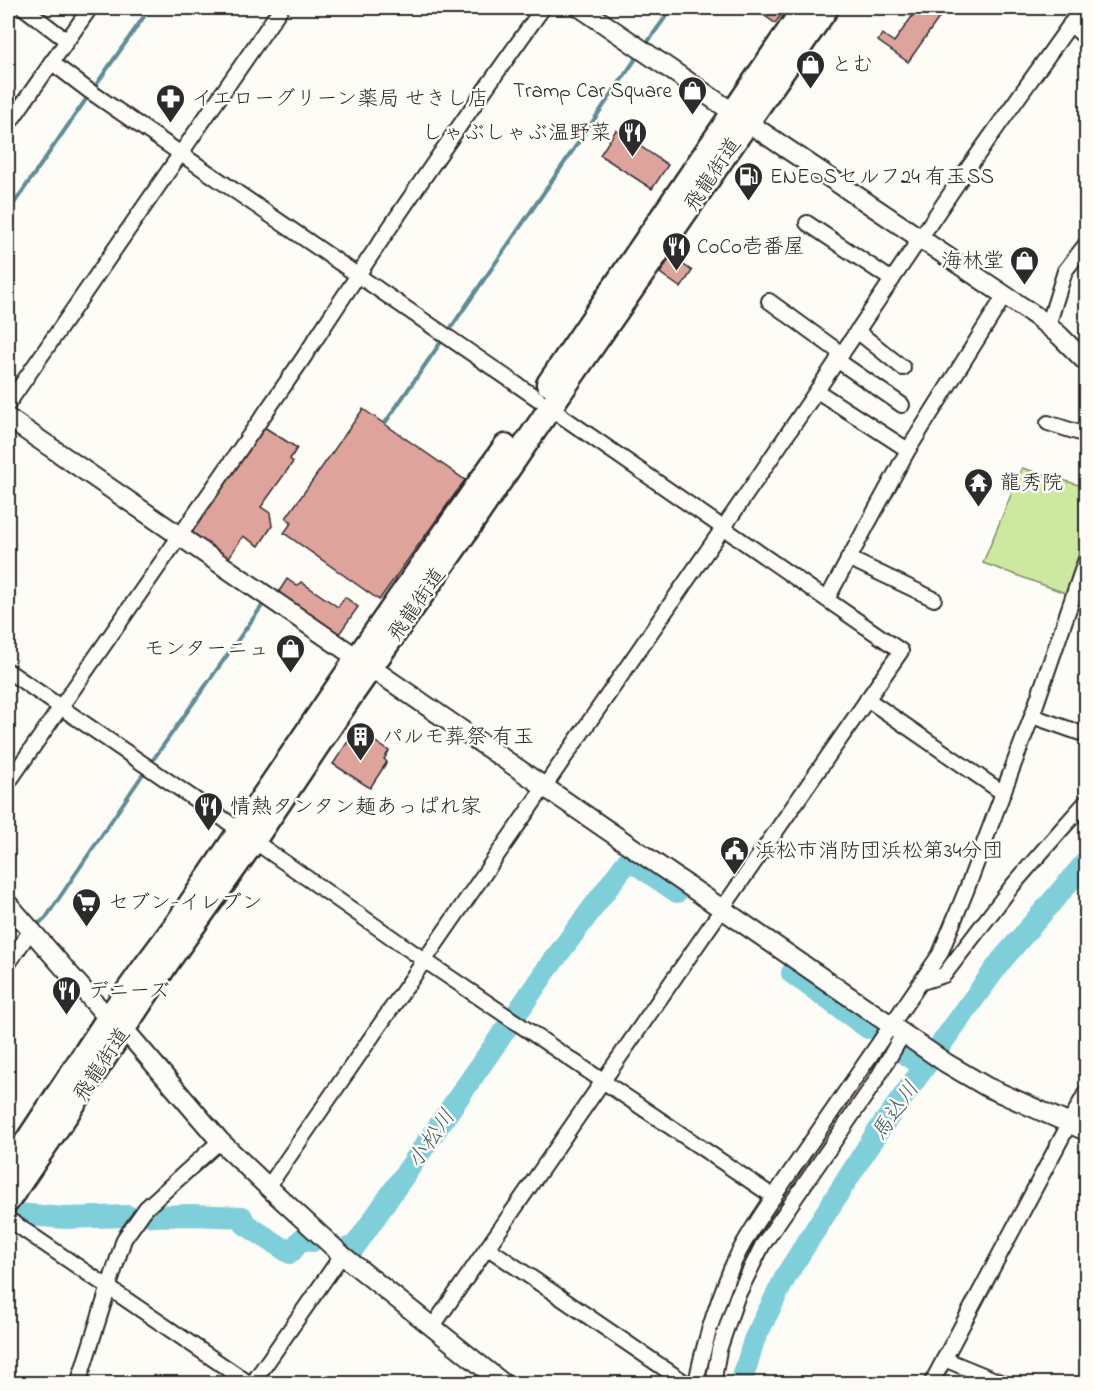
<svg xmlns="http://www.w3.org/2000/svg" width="1094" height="1391" viewBox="0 0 1094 1391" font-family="'Indie Flower','Klee One',sans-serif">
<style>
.green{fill:#cde9a0;stroke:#7c8a66;stroke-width:1.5}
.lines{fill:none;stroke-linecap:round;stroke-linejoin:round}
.stream{stroke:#5d8d94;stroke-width:4}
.river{stroke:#7ecfda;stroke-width:22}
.building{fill:#dea49c;stroke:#2b2b2b;stroke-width:1.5}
.minor-casing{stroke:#2b2b2b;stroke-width:18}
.tertiary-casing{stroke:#2b2b2b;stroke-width:22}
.trunk-casing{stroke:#2b2b2b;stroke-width:27}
.minor{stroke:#fdfcf7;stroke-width:14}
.tertiary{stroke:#fdfcf7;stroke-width:18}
.trunk{stroke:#fdfcf7;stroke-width:22}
.labels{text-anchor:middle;stroke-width:5;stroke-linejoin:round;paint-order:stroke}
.poi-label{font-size:21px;fill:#2b2b2b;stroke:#fdfcf7;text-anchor:start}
.street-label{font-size:21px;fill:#2b2b2b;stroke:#fdfcf7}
.water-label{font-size:22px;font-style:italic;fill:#445c60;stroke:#fdfcf7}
</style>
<rect width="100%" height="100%" fill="#fdfcf7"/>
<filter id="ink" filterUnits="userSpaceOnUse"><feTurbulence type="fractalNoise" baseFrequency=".0167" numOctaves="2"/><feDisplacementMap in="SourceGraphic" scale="12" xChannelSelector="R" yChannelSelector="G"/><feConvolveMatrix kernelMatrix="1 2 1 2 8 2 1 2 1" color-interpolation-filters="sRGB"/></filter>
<g filter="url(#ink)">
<polygon class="green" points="1022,468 1086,487 1086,541 1068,594 983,563"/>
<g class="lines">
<g class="stream">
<polyline points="649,40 672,8"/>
<polyline points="93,89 150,8"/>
<polyline points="8,212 89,95"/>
<polyline points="448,332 637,57"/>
<polyline points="385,423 443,339"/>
<polyline points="39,923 45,919 143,774 262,606"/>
</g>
<g class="river">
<polyline points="792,973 868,1028"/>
<polyline points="515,1016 545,972 629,859 677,892"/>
<polyline points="904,1053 924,1066"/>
<polyline points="17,1214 65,1218 128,1216"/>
<polyline points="152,1216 192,1215 242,1217 245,1224 290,1253 302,1239 312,1241"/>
<polyline points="348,1248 353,1249 510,1023"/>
<polyline points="741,1384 754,1340 787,1274 876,1134 1001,961 1086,862"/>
</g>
</g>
<g class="building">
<polygon points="753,8 787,8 775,23"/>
<polygon points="918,8 946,8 908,62 878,41 882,34 894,42"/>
<polygon points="616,130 668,165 652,189 600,155"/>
<polygon points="671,256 692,271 681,288 660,273"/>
<polygon points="363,409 465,480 379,600 284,533 292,522 286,518"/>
<polygon points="261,425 297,448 290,459 293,462 261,507 270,513 272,526 259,546 243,536 228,559 189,533"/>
<polygon points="287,579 297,586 301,582 338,607 345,597 358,607 339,634 278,593"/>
<polygon points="364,734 389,751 384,759 387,762 370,788 333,764 351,737 359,743"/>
</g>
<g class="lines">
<defs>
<g id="minor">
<polyline points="24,8 66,40"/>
<polyline points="1070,24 1086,38"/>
<polyline points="51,62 88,90 538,399"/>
<polyline points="8,125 90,8"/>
<polyline points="807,223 892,280"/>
<polyline points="769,301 842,354"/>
<polyline points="1048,326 1065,271 1086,244"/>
<polyline points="857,331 903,368"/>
<polyline points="837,360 902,405"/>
<polyline points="817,391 908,450"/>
<polyline points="8,404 281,8"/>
<polyline points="1048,423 1086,435"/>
<polyline points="848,558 934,599"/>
<polyline points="827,599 908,450 1005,295"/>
<polyline points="8,671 241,831"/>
<polyline points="867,699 1003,793"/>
<polyline points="1032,716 1086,735"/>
<path d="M8,783L302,360C380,240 460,123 543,8"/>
<polyline points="254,841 424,960 774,1197"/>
<polyline points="8,964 31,930"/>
<polyline points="922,982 944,975 1013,885 1060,831 1086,802"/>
<polyline points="268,1187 761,473 961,178 1082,8"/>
<polyline points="8,1219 250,1384"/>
<polyline points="488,1248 687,1384"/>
<polyline points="433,1326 901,651 550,408"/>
<polyline points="944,1359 1005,1384"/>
<polyline points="78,1384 124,1239 146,1208 220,1141"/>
<polyline points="252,1384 342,1255"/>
<path d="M696,1384C703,1345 716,1306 731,1269C741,1245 756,1223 770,1202L940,954L966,891L1032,716L1086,559"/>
<polyline points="713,1384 719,1350 737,1297 762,1246 875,1082 903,1034"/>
<polyline points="931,1384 1086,1092"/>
</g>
<g id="tertiary">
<polyline points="581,8 747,122 1037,317 1060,336 1086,362"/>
<polyline points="8,418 946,1063 987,1087 1086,1131"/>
<polyline points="8,904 108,1018 124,1029 220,1141 268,1187 342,1255 504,1384"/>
</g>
<g id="trunk">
<polyline points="548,384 804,8"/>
<polyline points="8,1169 108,1018 145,966 177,923 357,658 505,446"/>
<polyline points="8,1201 82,1092 168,962 254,841 349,699 457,545 550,408 827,8"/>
</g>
</defs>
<use href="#minor" class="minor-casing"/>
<use href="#tertiary" class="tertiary-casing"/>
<use href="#trunk" class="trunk-casing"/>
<use href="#minor" class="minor"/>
<use href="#tertiary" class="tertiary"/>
<use href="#trunk" class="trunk"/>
</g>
</g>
<defs>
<symbol id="shop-pin" viewBox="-11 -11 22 30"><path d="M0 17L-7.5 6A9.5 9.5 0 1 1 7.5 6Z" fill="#2b2b2b" stroke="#fdfcf7"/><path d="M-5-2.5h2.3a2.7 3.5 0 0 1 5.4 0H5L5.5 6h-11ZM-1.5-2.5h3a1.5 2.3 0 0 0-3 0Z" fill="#fff"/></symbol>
<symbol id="pharmacy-pin" viewBox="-11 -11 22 30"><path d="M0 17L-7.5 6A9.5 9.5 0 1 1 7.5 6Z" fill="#2b2b2b" stroke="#fdfcf7"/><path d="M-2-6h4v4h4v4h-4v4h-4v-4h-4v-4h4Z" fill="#fff"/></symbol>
<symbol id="restaurant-pin" viewBox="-11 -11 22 30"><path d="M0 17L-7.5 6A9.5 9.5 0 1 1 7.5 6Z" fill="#2b2b2b" stroke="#fdfcf7"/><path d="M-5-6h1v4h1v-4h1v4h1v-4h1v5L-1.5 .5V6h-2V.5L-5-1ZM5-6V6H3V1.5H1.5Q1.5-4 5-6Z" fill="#fff"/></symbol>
<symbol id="fuel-pin" viewBox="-11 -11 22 30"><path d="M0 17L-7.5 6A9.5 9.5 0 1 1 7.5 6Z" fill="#2b2b2b" stroke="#fdfcf7"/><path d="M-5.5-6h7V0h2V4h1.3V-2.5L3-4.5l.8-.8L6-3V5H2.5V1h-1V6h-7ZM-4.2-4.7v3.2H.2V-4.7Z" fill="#fff"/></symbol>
<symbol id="temple-pin" viewBox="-11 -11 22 30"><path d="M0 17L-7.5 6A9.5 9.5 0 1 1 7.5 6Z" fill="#2b2b2b" stroke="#fdfcf7"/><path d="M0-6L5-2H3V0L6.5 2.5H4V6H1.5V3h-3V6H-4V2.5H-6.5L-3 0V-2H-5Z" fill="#fff"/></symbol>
<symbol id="building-pin" viewBox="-11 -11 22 30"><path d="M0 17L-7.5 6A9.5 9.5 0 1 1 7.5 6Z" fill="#2b2b2b" stroke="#fdfcf7"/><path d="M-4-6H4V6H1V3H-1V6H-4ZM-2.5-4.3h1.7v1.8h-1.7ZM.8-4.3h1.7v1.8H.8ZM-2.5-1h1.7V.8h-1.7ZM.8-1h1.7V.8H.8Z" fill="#fff"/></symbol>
<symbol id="civic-pin" viewBox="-11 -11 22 30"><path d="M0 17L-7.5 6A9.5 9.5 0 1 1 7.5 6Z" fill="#2b2b2b" stroke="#fdfcf7"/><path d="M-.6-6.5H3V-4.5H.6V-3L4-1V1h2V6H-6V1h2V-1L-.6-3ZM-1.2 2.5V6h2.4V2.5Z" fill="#fff"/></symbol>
<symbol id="supermarket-pin" viewBox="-11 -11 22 30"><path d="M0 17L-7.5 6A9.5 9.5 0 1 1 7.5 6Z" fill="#2b2b2b" stroke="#fdfcf7"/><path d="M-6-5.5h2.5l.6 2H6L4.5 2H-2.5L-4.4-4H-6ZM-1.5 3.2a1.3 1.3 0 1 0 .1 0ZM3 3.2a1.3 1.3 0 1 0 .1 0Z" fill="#fff"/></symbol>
</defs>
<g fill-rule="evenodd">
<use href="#shop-pin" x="794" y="48" width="33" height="45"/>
<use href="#shop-pin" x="676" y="74" width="33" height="45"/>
<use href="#pharmacy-pin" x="154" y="82" width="33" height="45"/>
<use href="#restaurant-pin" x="616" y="116" width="33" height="45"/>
<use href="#fuel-pin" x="732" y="160" width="33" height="45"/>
<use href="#restaurant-pin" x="660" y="230" width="33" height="45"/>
<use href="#shop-pin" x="1008" y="244" width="33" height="45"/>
<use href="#temple-pin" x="962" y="466" width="33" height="45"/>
<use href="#shop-pin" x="274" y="632" width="33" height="45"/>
<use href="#building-pin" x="344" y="720" width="33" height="45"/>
<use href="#restaurant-pin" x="192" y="790" width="33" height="45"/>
<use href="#civic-pin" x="718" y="834" width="33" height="45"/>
<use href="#supermarket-pin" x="70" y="886" width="33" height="45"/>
<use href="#restaurant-pin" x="50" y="974" width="33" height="45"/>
</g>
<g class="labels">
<g class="poi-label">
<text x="831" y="71">とむ</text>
<text x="672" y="97" text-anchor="end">Tramp Car Square</text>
<text x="191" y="105">イエローグリーン薬局 せきし店</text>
<text x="611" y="139" text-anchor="end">しゃぶしゃぶ温野菜</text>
<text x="770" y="183">ENEOSセルフ24 有玉SS</text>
<text x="697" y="253">CoCo壱番屋</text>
<text x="1004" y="267" text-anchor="end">海林堂</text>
<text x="1000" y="489">龍秀院</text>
<text x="269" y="655" text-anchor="end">モンターニュ</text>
<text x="382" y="743">パルモ葬祭 有玉</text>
<text x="230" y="813">情熱タンタン麺あっぱれ家</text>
<text x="755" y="857">浜松市消防団浜松第34分団</text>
<text x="108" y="909">セブン-イレブン</text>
<text x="88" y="997">デニーズ</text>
</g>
<g class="street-label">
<text transform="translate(712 174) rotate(-56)" y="7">飛龍街道</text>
<text transform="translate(416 604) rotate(-55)" y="7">飛龍街道</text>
<text transform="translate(101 1064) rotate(-56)" y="7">飛龍街道</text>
</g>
<g class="water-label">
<text transform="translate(894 1110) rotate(-55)" y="8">馬込川</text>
<text transform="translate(430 1138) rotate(-55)" y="8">小松川</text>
</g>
</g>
<rect width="1094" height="1391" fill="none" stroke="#fdfcf7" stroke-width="30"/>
<rect x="15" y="15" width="1064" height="1361" fill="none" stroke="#2b2b2b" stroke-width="2" filter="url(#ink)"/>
</svg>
